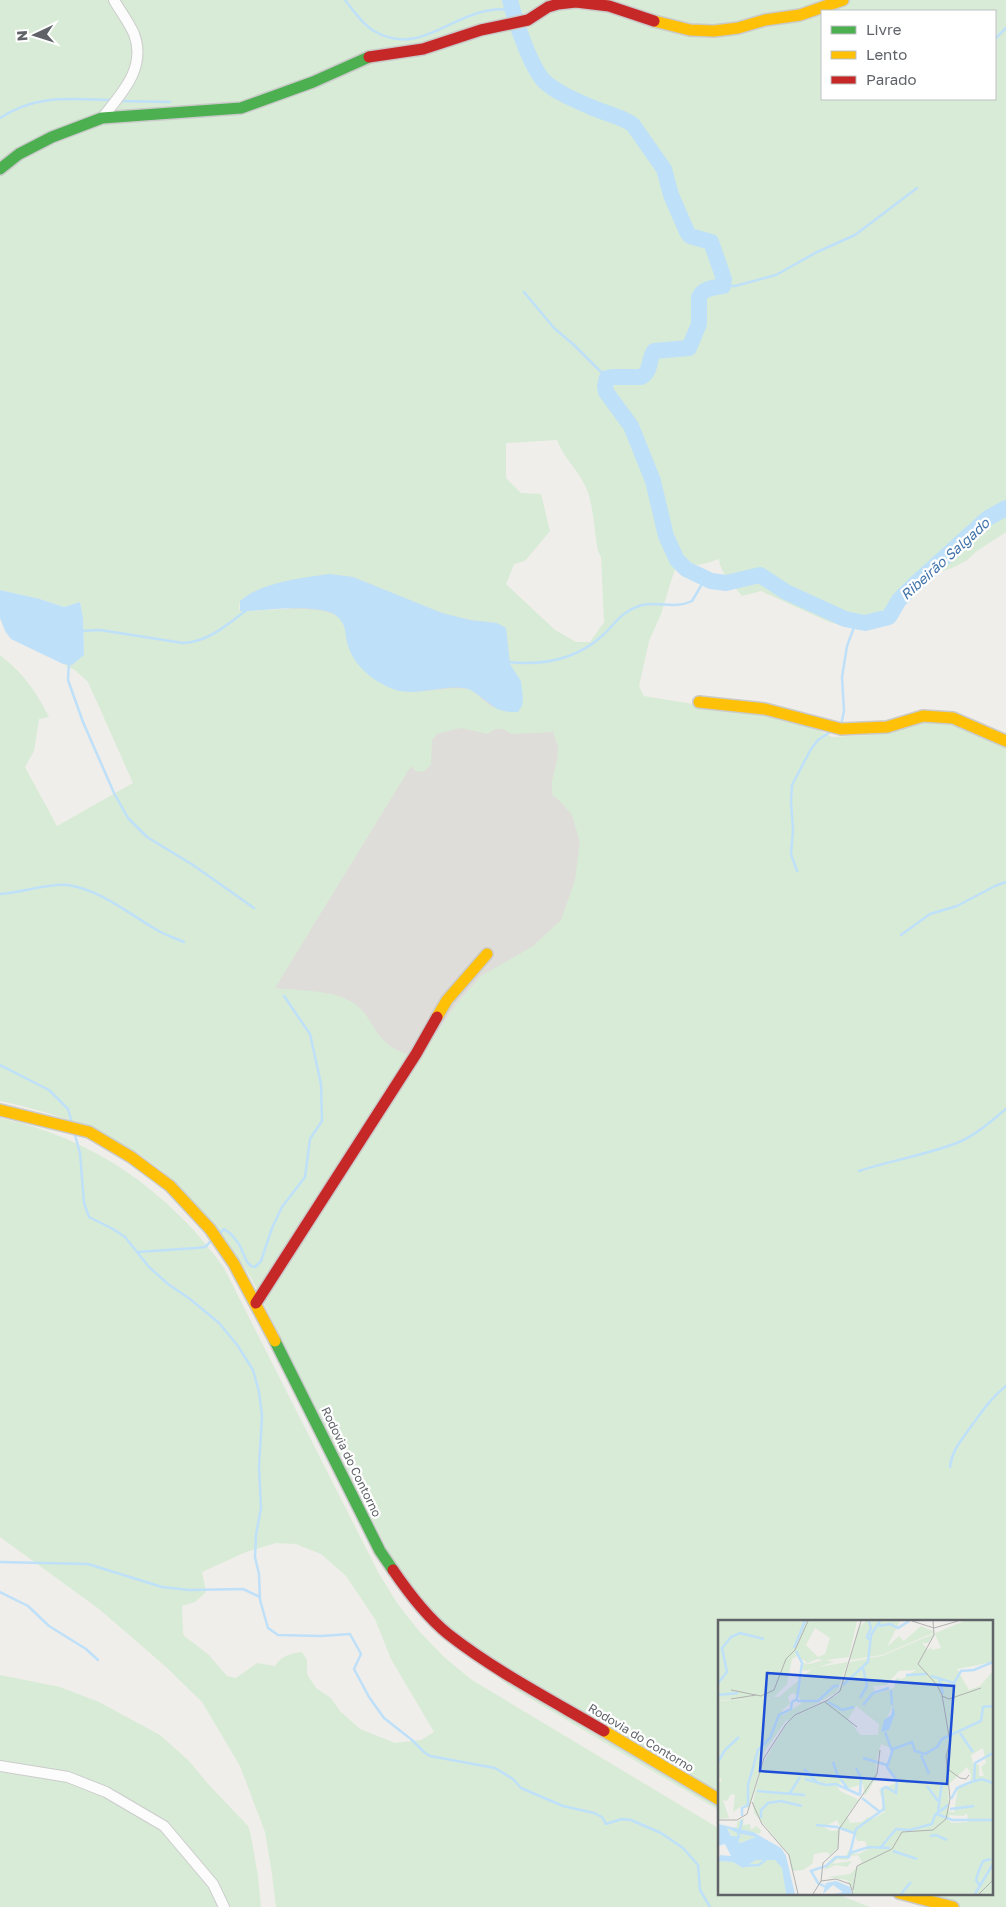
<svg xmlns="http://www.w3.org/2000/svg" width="1006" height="1907" viewBox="0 0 1006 1907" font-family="'Golos Text',sans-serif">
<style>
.industrial{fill:#dfddda}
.green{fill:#d8ebd6;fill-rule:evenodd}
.water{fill:#bfe0f9}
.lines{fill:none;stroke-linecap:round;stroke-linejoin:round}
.stream{stroke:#bfe0f9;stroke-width:2.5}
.river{stroke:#bfe0f9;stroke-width:16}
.street-casing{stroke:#cbcccc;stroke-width:12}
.fast-casing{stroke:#cacacb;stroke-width:14}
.slow-casing{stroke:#cacacb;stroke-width:14}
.jam-casing{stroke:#cacacb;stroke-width:14}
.street{stroke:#fdfcfc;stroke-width:10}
.fast{stroke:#4caf50;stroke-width:11}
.slow{stroke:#ffc107;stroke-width:11}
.jam{stroke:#c62828;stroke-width:11}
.labels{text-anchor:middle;stroke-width:4.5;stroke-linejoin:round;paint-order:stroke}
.street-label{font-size:12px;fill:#5f6368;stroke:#fff}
.water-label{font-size:14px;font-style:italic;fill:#4174aa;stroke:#fff}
.inset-river{fill:none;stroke:#bfe0f9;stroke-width:2.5}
.inset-road{fill:none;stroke:#b1b2b2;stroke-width:1}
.view{fill:#1d4ed8;fill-opacity:0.15;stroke:#1d4ed8;stroke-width:2.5}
.inset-edge{fill:none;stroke:#5f6368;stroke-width:2.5}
</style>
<rect width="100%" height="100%" fill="#efeeea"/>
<polygon class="industrial" points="299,525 535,626 801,1330 240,1036"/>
<g class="green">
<path d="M0,0H1006V532L977,551L966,561L952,568L923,577L883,612C867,620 860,612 844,626L829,622L761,591L742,596C733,585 720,573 719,559C704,564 693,570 682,556L674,572L661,614L649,641L639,686L644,696L803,722L832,737L870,735L926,719L1006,738V1907H935L878,1893H992V1621H720V1811L509,1686L457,1644L394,1562L251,1278C237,1256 221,1237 204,1218C193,1204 182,1188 169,1177C122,1135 61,1114 0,1101V655C23,673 36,691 49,717L39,719L34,751L25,767L57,826L133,783L88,682L75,670L63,664L72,665L84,655L83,618L80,602L64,607L40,599L0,590ZM822,11H995V99H822ZM557,440C563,458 580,471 587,490C593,504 595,535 598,551L601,557L604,622L590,642H576L555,630L506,584L514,564L525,561L550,531L541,494L521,493L506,478V443ZM329,574L353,577L442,613L470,620L497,623L506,628L510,664L492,707L470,689L454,688L414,692L347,642C346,633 346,623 338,617C321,604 270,610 249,611H240L239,608L240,601L279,583ZM461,728L488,734C496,727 503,727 511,734L553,732C554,737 557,742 558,748C559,765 548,779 553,796L558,799L572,815L580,842L575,880L561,920L533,946L481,976L457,1003L433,1038L408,1054C372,1045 375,1014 350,1001C327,989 299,991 275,988L411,766L417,772L424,771L431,765L432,740L437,734Z"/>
<path d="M0,1118C92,1137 170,1192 224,1268L378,1572L397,1603L419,1631L444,1657L472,1680L720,1829V1893H834L870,1907H276L272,1874L265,1832L240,1766L202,1702L165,1666L99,1609L0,1537ZM276,1543L296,1544L321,1554L346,1576L375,1619L391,1659L434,1732L421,1740L395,1743L360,1729L340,1711L331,1698L316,1688L307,1674V1660L302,1652C291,1653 281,1656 275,1666L257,1663L236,1678L227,1676L208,1654L184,1636L183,1633L182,1606L195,1602L206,1592L202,1572L246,1552Z"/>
<polygon points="0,1675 60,1687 99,1702 160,1735 189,1761 209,1785 248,1826 251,1836 258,1876 261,1907 0,1907"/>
</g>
<g class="water">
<path d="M329,574L353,577L442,613L470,620L497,623L506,628L510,664L521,681L523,698L522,706L518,712C496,713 494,706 478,695C475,693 472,690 468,689C444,683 416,698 393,689C372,681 352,664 347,642C345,632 346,625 338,617C323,603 269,610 249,611H240V601C261,582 302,578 329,574Z"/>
<polygon points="0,590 40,599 64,607 80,602 83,618 84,655 72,665 63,664 11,639 5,631 0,618"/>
</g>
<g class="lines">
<g class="stream">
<path d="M345,0C354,11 362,24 374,31C417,56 447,18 486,11C492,10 500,8 506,10C509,11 512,15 514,17"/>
<polyline points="995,39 1006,28"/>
<polyline points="119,101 170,102"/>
<path d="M0,118C36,94 70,99 111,100"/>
<polyline points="723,286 735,286 776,275 817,252 855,235 917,188"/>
<polyline points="524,292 554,328 574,345 607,378"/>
<path d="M80,631L100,630L183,643C209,642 228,624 248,609"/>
<polyline points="69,662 68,680 83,722 114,793 128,818 147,837 193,865 254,908"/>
<path d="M507,662C543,666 576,660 603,635C616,623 621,612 639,606C656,600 674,610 692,601L705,579"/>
<polyline points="841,725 844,711 842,677 847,646 856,622"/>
<polyline points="797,871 791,854 793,830 791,802 792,785 811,749 818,740 830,732"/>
<path d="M0,894C23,893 46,883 68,885C101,890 129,914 157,930C165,935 175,938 184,942"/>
<polyline points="901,935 930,914 957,906 995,886 1006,882"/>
<polyline points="0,1065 49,1090 68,1109 72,1123"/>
<polyline points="75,1135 80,1153 84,1203 89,1217 113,1229 125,1237 149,1267 168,1284 190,1299 219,1323 238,1346 253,1370 259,1392 262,1416 259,1466 261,1508 256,1535 255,1557 259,1574 260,1600 268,1628 278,1635 321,1636 350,1634 361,1654 354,1669 369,1697 384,1718 412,1740 424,1752 430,1756 495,1768 513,1779 521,1788 563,1806 594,1813 602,1817 606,1824 622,1819 631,1820 661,1833 683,1848 698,1865 700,1890 710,1907"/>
<path d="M859,1171C892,1160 927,1155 959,1142C976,1135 991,1121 1006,1109"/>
<polyline points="220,1233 224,1229 231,1234 239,1244 247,1262 251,1266 255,1267 261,1261 272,1228 282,1207 305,1177 310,1139 322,1121 321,1084 310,1034 284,996"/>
<polyline points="138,1252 196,1248 205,1247 212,1240"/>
<path d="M950,1467C952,1449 962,1440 972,1425C983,1410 991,1398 1006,1386"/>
<polyline points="0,1562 88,1564 162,1587 189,1590 243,1589 260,1597"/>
<polyline points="0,1592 28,1606 49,1626 86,1649 98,1660"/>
</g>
<path class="river" d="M510,0C515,20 530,66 544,81C557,93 575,100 591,107C601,112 626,118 633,125L664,169L671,195L687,232L690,236L711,242L724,279L723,286C714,288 703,288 699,297V324L689,348L654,351C648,360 652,371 641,377H612L607,378L605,386L606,392L631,426L653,481L666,536L677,560L686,569L711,581L726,583L760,575L786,592L845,619L865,623L889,617L899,600L915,584L988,518L1006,508"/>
<defs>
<g id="street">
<path d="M102,118C121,94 147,68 134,34C129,22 120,11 114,0"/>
<polyline points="0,1766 68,1777 106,1792 164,1826 213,1884 224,1907"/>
</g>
<g id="fast">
<polyline points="0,169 19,154 52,137 102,118 241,108 313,82 369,57"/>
<polyline points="275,1341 380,1551 393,1570"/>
</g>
<g id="slow">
<polyline points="654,21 690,30 714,31 738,28 765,20 800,15 843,0"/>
<polyline points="699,702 765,709 841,729 887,727 923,716 953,718 1006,741"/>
<polyline points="437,1017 447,1000 487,954"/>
<polyline points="0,1110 89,1132 131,1157 170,1186 210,1229 234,1264 275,1341"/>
<polyline points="604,1731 720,1800"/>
<polyline points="899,1893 953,1907"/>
</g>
<g id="jam">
<polyline points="369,57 423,49 481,30 528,20 548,7 558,4 576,2 609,6 654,21"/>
<polyline points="256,1303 416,1054 437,1017"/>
<path d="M393,1570C408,1592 427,1617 448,1634C495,1671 553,1701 604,1731"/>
</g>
</defs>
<use href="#street" class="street-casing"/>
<use href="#fast" class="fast-casing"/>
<use href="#slow" class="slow-casing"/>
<use href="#jam" class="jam-casing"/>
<use href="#street" class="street"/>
<use href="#fast" class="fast"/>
<use href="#slow" class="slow"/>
<use href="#jam" class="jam"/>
</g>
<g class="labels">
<g class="street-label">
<text transform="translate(351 1462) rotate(64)" y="4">Rodovia do Contorno</text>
<text transform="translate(641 1738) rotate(31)" y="4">Rodovia do Contorno</text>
</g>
<g class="water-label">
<text transform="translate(945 559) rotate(-42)" y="5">Ribeirão Salgado</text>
</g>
</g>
<g transform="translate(718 1620)">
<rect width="275" height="275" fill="#efeeea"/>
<path d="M0,1H139L131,37L107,40L116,42L87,51L84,49L85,43L92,44L106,40L99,39L90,43L79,36L74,39L69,64L55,78L0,80ZM97,8L112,18L107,34L100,37L88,25ZM148,1H182L169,27L181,16L186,21L203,6L217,12L164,35L132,40L140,8ZM246,1H275V42L239,49L251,70L262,66L275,51V274H136L129,260L110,257L132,254L144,242L140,235L132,236L129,240L119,239L114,244L134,241L129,247L118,245L106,250L116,237L128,236L131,230L132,233L141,234L150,229L147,221H139L137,214L123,209L119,200L106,207L113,211L122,210L120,228L112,235L109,232L96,234L94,244L85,250L74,251L70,233L36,193L35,182L43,146L72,99L119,75L132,42L164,36ZM217,14L223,28L214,30L213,27L210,30L204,23H210ZM198,50L184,59L178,58L176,68L158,74L155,66L168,65L181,51ZM175,85L177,94L171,110H163ZM138,86L161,104L160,115H142L130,99ZM163,124L176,129L169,144L178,163L161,170L166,184L162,192L168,191L155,199L150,197L144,202L132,203L129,195L141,180L122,171L119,165L123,163L132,168L145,164L147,176L159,156L158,142ZM265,128L268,143L263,147L266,156H261V145L255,143L253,135ZM249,147L253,154L252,164L240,167L236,193L231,191L230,165ZM249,193L250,202L234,203L230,200L232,195L245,196ZM130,42L119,72L67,102L46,132L31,189L25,185L15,192L17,175L13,174L9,181L5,180L11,198L0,199V163L4,160L0,155V81L61,77L95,48ZM74,73L81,75L83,84L63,96L65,89L72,84L70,77ZM26,198L25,205L32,204L33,210L38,206L43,210L42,214L14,208L19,207V202ZM9,208L19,213L38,217L22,223L18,218H25L14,216ZM55,239L64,245L68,274H0V241L15,242L25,248L38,240Z" fill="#d8ebd6" fill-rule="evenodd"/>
<path d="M175,85L177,94L171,110L163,112L166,100L173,95ZM0,204L35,212L63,228L68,236L77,274H68L64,248L57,240H38L25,248L15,242L0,241L2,235L13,236L7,224L0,226ZM9,208L19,213L38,217L22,223L18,218L26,217L13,216ZM118,261L132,267L134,274H116L125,272L115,265L105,274L108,263Z" fill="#bfe0f9" fill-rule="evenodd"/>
<path class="inset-river" d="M151,1L153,8L149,17L152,20M161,6L172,4L180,8L191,1M76,28L87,1M188,55L209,54M213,56L236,63L243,51L256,50L275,42M221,59L225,74M0,63L9,52L4,28L13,17L22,13L46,19M125,65L150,42L153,15L162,1M173,70L174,85M0,75L20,73M142,78L149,66L145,48M79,81H100L116,66H121M110,82L124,90L136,87M145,85L155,73L171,68M167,112L174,131M242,113L255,132M203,135L211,154M145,138L169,145M0,142L7,130L21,117M115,142L119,154L130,169M138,148L143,158L142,175M86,149L101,164M87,159L108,165L118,164L142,175M256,161L257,143L275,133M209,166L220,181M39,171L87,175M72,173L82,157M144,178L162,192M233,179L239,168L253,162L264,159L275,163M232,189L256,186M220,192L224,162M219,194L234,200H275M24,196V188L30,185V165L40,130L52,118L61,95L73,89L74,82L79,79L84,43L78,31M43,198V190L50,183L63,181L84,186M98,205L119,207L136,213M212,216L218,215L229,220M19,222L24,200M163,227L178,209L192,210L214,204L217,195L230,185M175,231L199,239M132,233L151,227L172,228M24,246L41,245L51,237M262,266L258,260L260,253L265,241L273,239M108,267L100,263L93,251L108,246L118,237H131L138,209L166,189L164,169L168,167L178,173L179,161L169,147L175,129L194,122L197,131L207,134L219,127L224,119L263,101L265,87L275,86M183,274L193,262M257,274L275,244"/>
<path class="inset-road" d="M194,1L216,8L240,1M13,70L43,76L56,70L68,39L77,30L90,1M224,76L231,79L263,68M13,79L38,75M107,82L139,107M231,150L242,158L248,159L251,155M34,182L44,204L71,235L80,274M0,200H19L29,194L46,138L68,104L77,95L110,80L122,71L143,1M103,261L105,243L120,229L121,209L159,154L162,130M135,270L139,246L174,229L184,212L215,210L228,199L232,179L228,136L232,122L224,75L219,65L200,44L216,15L215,1M95,274L103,261L118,259L132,264L135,274M261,274L275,260"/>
<path class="view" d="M49,53L236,66L229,164L42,151Z"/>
<rect width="275" height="275" class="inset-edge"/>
</g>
<rect x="821" y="10" width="175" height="90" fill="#ffffff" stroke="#bfc1c3"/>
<rect x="831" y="26" width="25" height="8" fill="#4caf50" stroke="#bfc1c3"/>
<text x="866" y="35" font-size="15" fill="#5f6368">Livre</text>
<rect x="831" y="51" width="25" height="8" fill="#ffc107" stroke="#bfc1c3"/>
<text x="866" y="60" font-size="15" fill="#5f6368">Lento</text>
<rect x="831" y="76" width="25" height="8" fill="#c62828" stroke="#bfc1c3"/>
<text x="866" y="85" font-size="15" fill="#5f6368">Parado</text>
<g transform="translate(35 35) rotate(266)" stroke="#ffffff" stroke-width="4" paint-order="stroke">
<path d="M0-4L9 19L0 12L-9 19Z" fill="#5f6368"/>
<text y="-8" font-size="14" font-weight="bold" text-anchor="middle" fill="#5f6368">N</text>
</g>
</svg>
